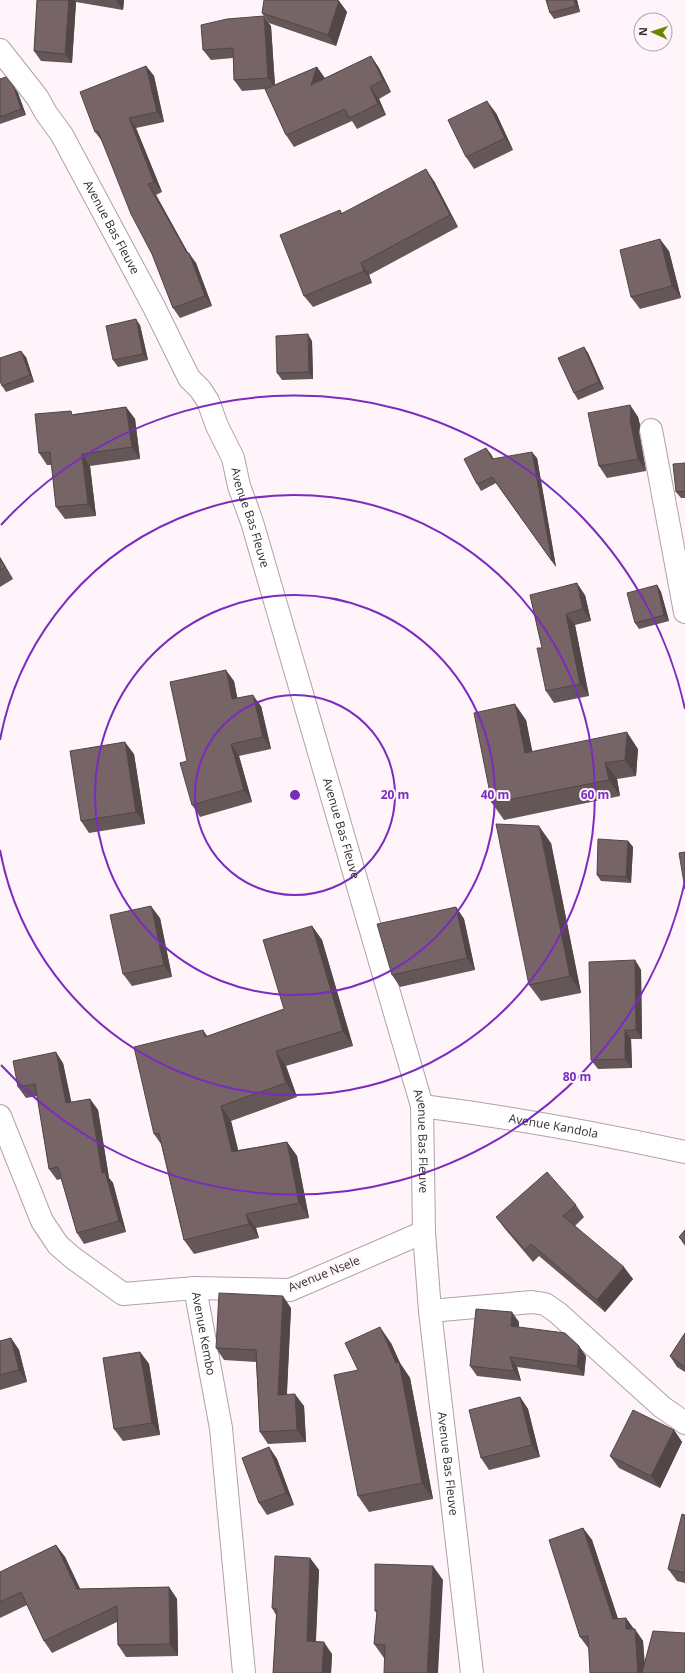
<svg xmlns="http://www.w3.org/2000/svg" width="685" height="1673" viewBox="0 0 685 1673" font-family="'Open Sans',sans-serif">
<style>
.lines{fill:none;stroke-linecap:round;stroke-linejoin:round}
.street-casing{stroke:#b1a0aa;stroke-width:24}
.street{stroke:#fff;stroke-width:22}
.wall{fill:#655658}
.shaded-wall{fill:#534647}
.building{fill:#766466;stroke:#534647}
.ring{fill:none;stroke:#7b2cbf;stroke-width:2}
.labels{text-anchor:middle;stroke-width:4;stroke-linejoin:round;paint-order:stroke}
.street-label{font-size:12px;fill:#352e32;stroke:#fef4fa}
.centre{fill:#7b2cbf;stroke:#fef4fa;stroke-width:2}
.ring-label{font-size:12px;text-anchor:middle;font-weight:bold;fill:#7b2cbf;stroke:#fef4fa;stroke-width:4;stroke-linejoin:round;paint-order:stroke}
</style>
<rect width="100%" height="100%" fill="#fef4fa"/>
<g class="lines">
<defs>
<g id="street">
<path id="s1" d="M0,50L37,97L46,113L62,135L154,307L189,378L200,389L208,401L217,426L233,458L239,486L252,522L422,1106L424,1232L430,1311L472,1673"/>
<polyline points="651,430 685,612"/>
<path id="s2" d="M422,1106C510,1117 598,1133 685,1152"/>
<path id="s3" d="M0,1116L42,1221L58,1245L73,1258L123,1294L195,1288L221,1428L244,1673"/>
<polyline points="195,1288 290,1290 424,1232"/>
<polyline points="430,1311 532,1302 545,1304 558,1313 662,1407 685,1423"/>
</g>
</defs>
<use href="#street" class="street-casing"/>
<use href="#street" class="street"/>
</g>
<g class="wall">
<polygon points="37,0 124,0 123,10 76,2 72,63 41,61 34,51"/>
<polygon points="546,0 577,0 580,12 554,19 550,13"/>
<polygon points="339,1 347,12 336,46 269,23 262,13"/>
<polygon points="271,26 275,85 317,67 325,78 371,56 379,68 391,92 379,99 386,115 357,129 352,121 294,147 286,135 265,89 242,91 234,80 233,58 211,60 203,50"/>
<polygon points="146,66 154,76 164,122 136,128 162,192 156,195 188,253 196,263 212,306 180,318 173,308 152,254 102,141 95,132"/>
<polygon points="0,79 14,87 18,93 26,115 0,124"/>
<polygon points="496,113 513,150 474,169 466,157"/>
<polygon points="434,181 458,227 369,275 372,283 313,307 304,296 340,210 342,213"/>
<polygon points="669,251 681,298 640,309 631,297"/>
<polygon points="140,325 148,360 118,367 113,360"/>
<polygon points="312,341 313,379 282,380 277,373"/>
<polygon points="584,347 588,353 604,389 578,400 574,393"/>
<polygon points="26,357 34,382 6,392 2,386"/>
<polygon points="630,405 638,417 640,425 639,432 646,471 607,478 599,466"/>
<polygon points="126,407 135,419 140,459 90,466 96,516 65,519 56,507 52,465 47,465 39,453 74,414"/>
<polygon points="486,448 493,459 537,458 556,567 496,483 481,491 477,484"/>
<polygon points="685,463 685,498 681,498 676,492"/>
<polygon points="0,557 13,579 0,587"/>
<polygon points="657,585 661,592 669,621 639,629 635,623"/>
<polygon points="530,595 585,595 591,621 575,625 589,696 554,703 546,691 542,648"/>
<polygon points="234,681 237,698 261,706 271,749 239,756 252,802 200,817 192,805 187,761"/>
<polygon points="526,720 532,752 638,749 636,776 617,779 620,796 504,820 492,803"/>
<polygon points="134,754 145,824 89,833 81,821"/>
<polygon points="628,841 633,847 631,883 601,881 597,875"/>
<polygon points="551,843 581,993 541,1001 529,985"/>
<polygon points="456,907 464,919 475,970 400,987 392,975"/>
<polygon points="160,918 172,977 132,986 123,974"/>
<polygon points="312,926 322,940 353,1046 286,1066 297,1097 231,1121 238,1150 287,1142 297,1156 309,1218 256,1228 259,1238 194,1254 184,1240 161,1144 154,1134 208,1036 284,1009"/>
<polygon points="635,960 641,970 642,1039 631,1039 632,1068 598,1069 591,1060"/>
<polygon points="63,1063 71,1102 90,1099 98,1110 109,1178 113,1183 126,1232 84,1244 77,1233 61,1179 57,1180 49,1169 37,1096 26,1098 18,1087"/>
<polygon points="576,1205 584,1217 575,1226 633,1279 605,1312 539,1256 533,1262 505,1229 496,1217"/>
<polygon points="685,1230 685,1246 679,1237"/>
<polygon points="291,1308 287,1394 304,1406 306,1442 268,1444 260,1432 256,1362 224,1360 216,1348"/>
<polygon points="519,1322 519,1327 586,1356 584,1376 517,1367 521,1381 477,1376 470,1366"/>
<polygon points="685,1333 685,1372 677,1367 670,1356"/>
<polygon points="11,1338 19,1350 27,1382 0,1390 0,1341"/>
<polygon points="391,1343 400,1363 410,1378 433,1499 369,1512 358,1496 358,1370"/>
<polygon points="140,1352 149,1364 160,1435 123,1441 114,1429"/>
<polygon points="520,1397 528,1409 540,1457 489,1470 481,1458"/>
<polygon points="674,1430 682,1442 660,1488 619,1468 610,1456"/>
<polygon points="269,1447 277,1459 294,1505 267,1515 259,1503"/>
<polygon points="685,1515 685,1583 677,1581 668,1569"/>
<polygon points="583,1528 592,1540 618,1619 626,1618 643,1641 645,1664 685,1673 590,1673 589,1649 580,1637"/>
<polygon points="56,1545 65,1557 80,1589 169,1587 177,1599 178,1656 126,1657 118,1645 117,1622 52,1653 44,1641 27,1605 0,1618 0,1572"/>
<polygon points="310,1558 319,1570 316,1641 332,1654 331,1673 273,1673 276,1615 272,1608"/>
<polygon points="443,1580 385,1658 384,1658 374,1644 377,1613 375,1611"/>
</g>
<g class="shaded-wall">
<polygon points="69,0 74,0 76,2 72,63 65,54"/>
<polygon points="116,0 124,0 123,10"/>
<polygon points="574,0 577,0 580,12 576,6"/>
<polygon points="339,1 347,12 336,46 328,35"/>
<polygon points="264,16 271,26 275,88 268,78"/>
<polygon points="371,56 379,68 391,92 383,80"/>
<polygon points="146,66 154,76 164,122 157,112"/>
<polygon points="317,67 325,79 311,85"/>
<polygon points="14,87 18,93 26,115 21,109"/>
<polygon points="370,87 379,99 386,115 378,104"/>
<polygon points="487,101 496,113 513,150 505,138"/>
<polygon points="129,118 136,128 162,192 154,182"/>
<polygon points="426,169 434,181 458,227 450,215"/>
<polygon points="148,184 156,195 191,258 189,253 196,263 212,306 205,296 187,253"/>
<polygon points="660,239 669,251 681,298 672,286"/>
<polygon points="361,263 369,275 372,283 364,271"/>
<polygon points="136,319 140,325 148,360 143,354"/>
<polygon points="308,334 312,341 313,379 309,372"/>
<polygon points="584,347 588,353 604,389 599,382"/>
<polygon points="21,351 26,357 34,382 30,375"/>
<polygon points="630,405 638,417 640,425 639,432 646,471 638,459 630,420"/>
<polygon points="126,407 135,419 140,459 132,447"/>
<polygon points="486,448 491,454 497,465 492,459"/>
<polygon points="532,452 537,458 556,567 552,561"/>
<polygon points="82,454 90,466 96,516 88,504"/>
<polygon points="0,557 13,579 0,559"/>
<polygon points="577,583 585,595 591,621 583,609"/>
<polygon points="657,585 661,592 669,621 664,615"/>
<polygon points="566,614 575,625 589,696 580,684"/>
<polygon points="226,670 234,681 240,711 232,699"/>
<polygon points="253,695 261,706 271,749 263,737"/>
<polygon points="515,704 526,720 536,769 525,753"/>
<polygon points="627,732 638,749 636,776 625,760"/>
<polygon points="125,742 134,754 145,824 136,812"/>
<polygon points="231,744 239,756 252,802 244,790"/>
<polygon points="605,763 617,779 620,796 609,780"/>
<polygon points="539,826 551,843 581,993 570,976"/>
<polygon points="628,841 633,847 631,883 626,877"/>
<polygon points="151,906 160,918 172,977 164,965"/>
<polygon points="456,907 464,919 475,970 467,958"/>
<polygon points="312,926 322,940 353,1046 343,1031"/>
<polygon points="635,960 641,970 642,1039 636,1030"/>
<polygon points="203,1030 213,1044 205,1037"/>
<polygon points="625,1030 631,1039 632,1068 625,1059"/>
<polygon points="276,1051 286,1066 297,1097 286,1083"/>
<polygon points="56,1052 63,1063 74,1114 66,1103"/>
<polygon points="90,1099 98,1110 109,1178 113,1183 126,1232 119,1221 102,1173"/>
<polygon points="221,1106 231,1121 242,1166 232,1152"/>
<polygon points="287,1142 297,1156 309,1218 299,1203"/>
<polygon points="246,1214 256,1228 259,1238 249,1224"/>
<polygon points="624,1267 633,1279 605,1312 597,1300"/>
<polygon points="283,1296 291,1308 286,1407 278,1395"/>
<polygon points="512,1312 519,1322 518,1336 511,1326"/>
<polygon points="380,1327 391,1343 400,1363 410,1378 433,1499 422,1483 396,1363"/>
<polygon points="11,1338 19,1350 27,1382 19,1370"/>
<polygon points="579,1346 586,1356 584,1376 577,1366"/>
<polygon points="140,1352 149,1364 160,1435 152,1423"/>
<polygon points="510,1357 517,1367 521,1381 514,1371"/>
<polygon points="295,1394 304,1406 306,1442 297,1430"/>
<polygon points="520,1397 528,1409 540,1457 532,1445"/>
<polygon points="674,1430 682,1442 660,1488 651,1476"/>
<polygon points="269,1447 277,1459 294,1505 286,1493"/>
<polygon points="583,1528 592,1540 622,1631 613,1619"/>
<polygon points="56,1545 65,1557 86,1601 77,1589"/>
<polygon points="310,1558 319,1570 315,1653 307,1641"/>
<polygon points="433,1566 443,1580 438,1673 427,1673"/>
<polygon points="169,1587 177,1599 178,1656 170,1644"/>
<polygon points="626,1618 634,1630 626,1629"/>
<polygon points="635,1629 643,1641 645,1673 638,1673"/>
<polygon points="324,1642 332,1654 331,1673 322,1673"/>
</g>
<g class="building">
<polygon points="37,0 69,0 65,54 34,51"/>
<polygon points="264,0 336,0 339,1 328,35 262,13"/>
<polygon points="546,0 574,0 576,6 550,13"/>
<polygon points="264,16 268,78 234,80 233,48 203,50 201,25 227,19"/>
<polygon points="371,56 383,80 370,87 378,104 349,118 345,109 286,135 265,89 317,67 311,85"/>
<polygon points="146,66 157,112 129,118 154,182 148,184 187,253 189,253 205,296 173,308 152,254 131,214 98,131 95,132 80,92"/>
<polygon points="6,77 14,87 21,109 0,117 0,79"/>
<polygon points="487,101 505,138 466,157 448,120"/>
<polygon points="426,169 450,215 361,263 364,271 304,296 280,235 340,210 341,214"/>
<polygon points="660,239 672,286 631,297 620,250"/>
<polygon points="136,319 143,354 113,360 106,326"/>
<polygon points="308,334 309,372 277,373 276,336"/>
<polygon points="584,347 599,382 574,393 558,358"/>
<polygon points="21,351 30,375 2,386 0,381 0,358"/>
<polygon points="630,405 631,413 630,420 638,459 599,466 588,413"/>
<polygon points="126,407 132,447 82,454 88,504 56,507 50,452 39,453 35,414 71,411 72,415"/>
<polygon points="486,448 492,459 532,452 552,561 492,477 477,484 464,459"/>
<polygon points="685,463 685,491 676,492 673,464"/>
<polygon points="0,559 5,567 0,570"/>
<polygon points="577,583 583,609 566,614 580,684 546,691 537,648 542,648 530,595"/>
<polygon points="657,585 664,615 635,623 627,593"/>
<polygon points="226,670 232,699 253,695 263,737 231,744 244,790 192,805 180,763 187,761 170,682"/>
<polygon points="515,704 525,753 627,732 625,760 605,763 609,780 492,803 474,713"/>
<polygon points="125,742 136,812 81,821 70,751"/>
<polygon points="496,824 539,826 570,976 529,985"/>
<polygon points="598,839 628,841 626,877 597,875"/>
<polygon points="685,852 685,889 679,853"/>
<polygon points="151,906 164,965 123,974 110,915"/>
<polygon points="456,907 467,958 392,975 377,924"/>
<polygon points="312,926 343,1031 276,1051 286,1083 221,1106 232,1152 287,1142 299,1203 246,1214 249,1224 184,1240 159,1133 154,1134 134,1047 203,1030 205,1037 284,1009 263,940"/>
<polygon points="635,960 636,1030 625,1030 625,1059 591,1060 589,962"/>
<polygon points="56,1052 66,1103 90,1099 102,1173 105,1172 119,1221 77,1233 58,1167 49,1169 35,1084 18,1087 13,1061"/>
<polygon points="547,1172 576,1205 563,1216 624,1267 597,1300 531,1244 525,1250 496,1217"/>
<polygon points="685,1230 685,1243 679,1237"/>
<polygon points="219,1293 283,1296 278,1395 295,1394 297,1430 260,1432 256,1350 216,1348"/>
<polygon points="476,1309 512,1312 511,1326 565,1333 579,1346 577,1366 510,1357 514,1371 470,1366"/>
<polygon points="380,1327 396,1363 399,1362 422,1483 358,1496 334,1375 358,1370 345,1343"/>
<polygon points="685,1333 685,1367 670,1356"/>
<polygon points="11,1338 19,1370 0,1375 0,1341"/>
<polygon points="140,1352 152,1423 114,1429 103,1358"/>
<polygon points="520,1397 532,1445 481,1458 469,1410"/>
<polygon points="633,1410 674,1430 651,1476 610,1456"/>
<polygon points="269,1447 286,1493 259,1503 242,1458"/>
<polygon points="682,1514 685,1515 685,1573 668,1569"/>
<polygon points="583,1528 613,1619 626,1618 626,1629 635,1629 638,1673 590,1673 588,1636 580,1637 549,1540"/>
<polygon points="56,1545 77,1589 169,1587 170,1644 118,1645 117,1606 44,1641 21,1592 0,1602 0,1572"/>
<polygon points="275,1556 310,1558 307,1641 324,1642 322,1673 273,1673 277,1609 272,1608"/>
<polygon points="375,1564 433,1566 427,1673 384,1673 385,1645 374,1644 377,1611 375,1611"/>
<polygon points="653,1631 685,1633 685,1673 642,1673"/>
</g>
<g class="ring">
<circle cx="295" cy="795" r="100"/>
<circle cx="295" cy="795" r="200"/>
<path d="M0 740A300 300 0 1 1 0 850"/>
<path d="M685 881A399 399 0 0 1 1 1065M1 525A399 399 0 0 1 685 709"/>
</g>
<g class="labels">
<g class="street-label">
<text dy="4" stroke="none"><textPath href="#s1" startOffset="210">Avenue Bas Fleuve</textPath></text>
<text dy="4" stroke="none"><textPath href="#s1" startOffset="534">Avenue Bas Fleuve</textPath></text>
<text dy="4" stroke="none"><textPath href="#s1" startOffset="858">Avenue Bas Fleuve</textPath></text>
<text dy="4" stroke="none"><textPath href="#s2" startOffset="133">Avenue Kandola</textPath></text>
<text dy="4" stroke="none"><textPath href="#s1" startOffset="1182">Avenue Bas Fleuve</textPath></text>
<text transform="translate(324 1274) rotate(-22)" y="4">Avenue Nsele</text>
<text dy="4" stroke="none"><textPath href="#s3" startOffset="342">Avenue Kembo</textPath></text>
<text dy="4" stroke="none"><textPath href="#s1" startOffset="1506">Avenue Bas Fleuve</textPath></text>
</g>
</g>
<circle cx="295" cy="795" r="6" class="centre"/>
<g class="ring-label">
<text x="395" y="799">20 m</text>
<text x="495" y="799">40 m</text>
<text x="595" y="799">60 m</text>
<text x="577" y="1081">80 m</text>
</g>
<g transform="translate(653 32) rotate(273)"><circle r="19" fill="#fef4fa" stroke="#aea5aa"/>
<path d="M0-3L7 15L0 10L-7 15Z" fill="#6a8700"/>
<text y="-6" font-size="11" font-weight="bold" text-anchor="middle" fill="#352e32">N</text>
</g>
</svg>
